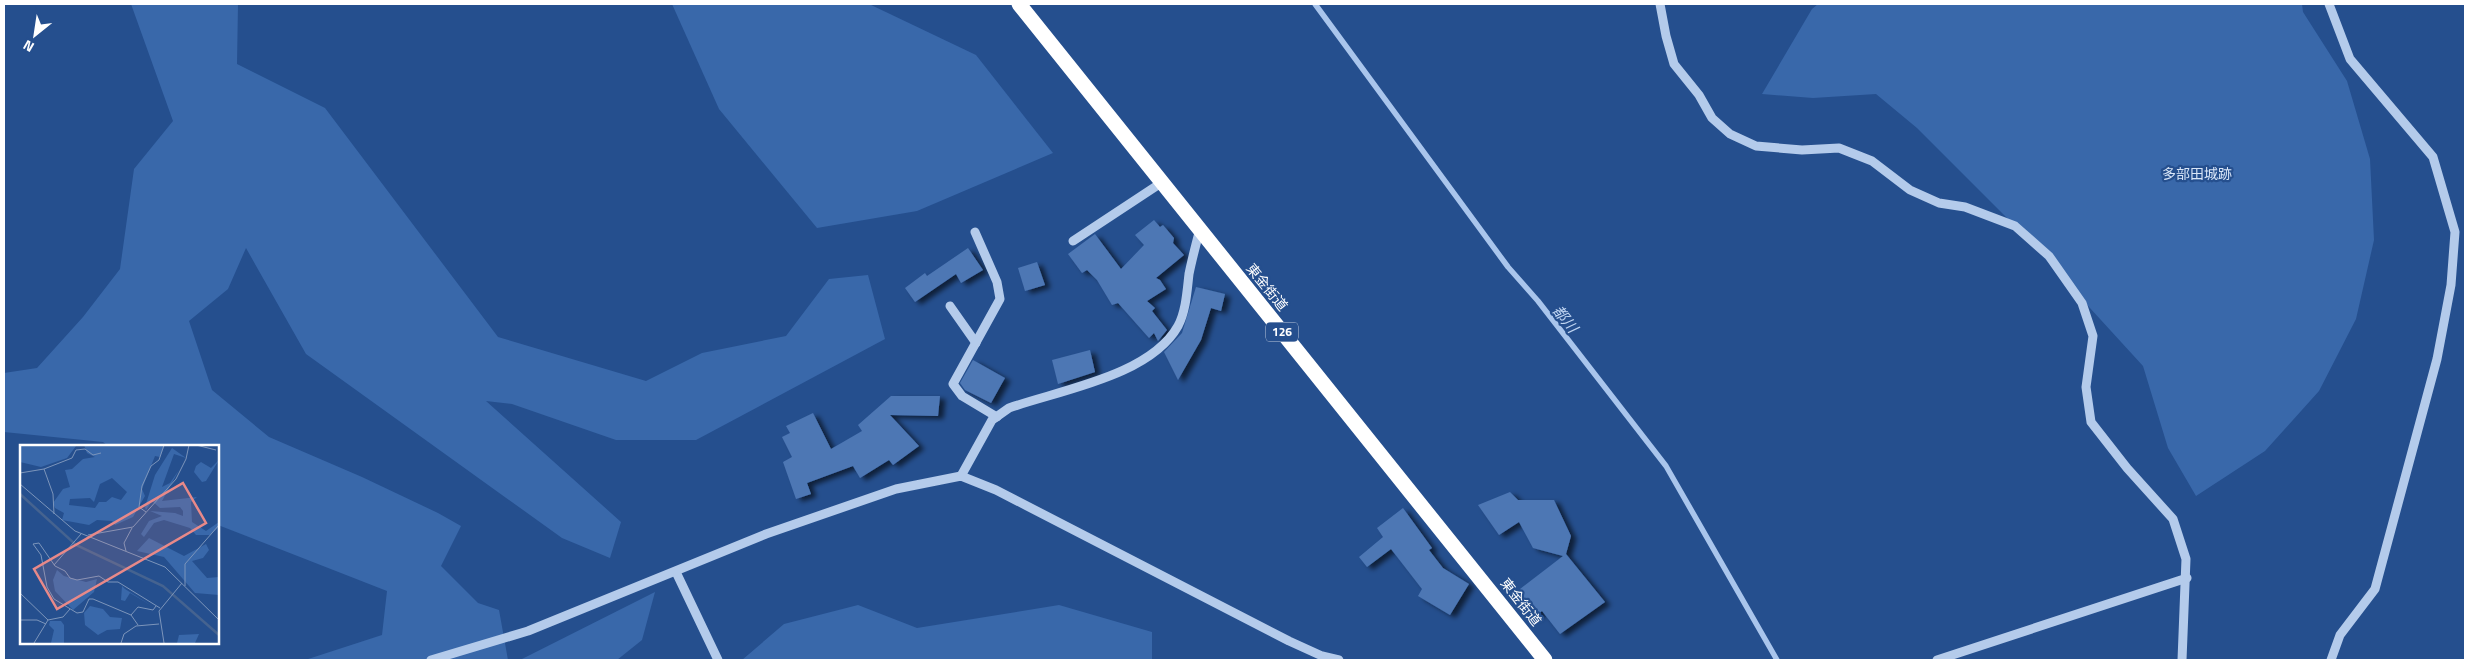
<svg xmlns="http://www.w3.org/2000/svg" width="2469" height="664" viewBox="0 0 2469 664" font-family="'Titillium Web','Noto Sans JP',sans-serif">
<style>
.green{fill:#3968aa}
.lines{fill:none;stroke-linecap:round;stroke-linejoin:round}
.stream{stroke:#a9c5ec;stroke-width:5.5}
.building{fill:#4d77b4;filter:url(#shadow)}
.minor{stroke:#b4cbeb;stroke-width:9}
.highway{stroke:#fff;stroke-width:15}
.labels{text-anchor:middle;stroke-width:4.5;stroke-linejoin:round;paint-order:stroke}
.shield{fill:#254f8e;stroke:#becadd;stroke-width:1}
.shield-label{font-size:12px;font-weight:bold;fill:#fff}
.park-label{font-size:14px;fill:#d9e6f8;stroke:#254f8e}
.street-label{font-size:14px;fill:#fff;stroke:#254f8e}
.water-label{font-size:15px;font-style:italic;fill:#c0d5f2;stroke:#254f8e}
.inset-river{fill:none;stroke:#456390;stroke-width:2.5}
.inset-road{fill:none;stroke:#7c95bb;stroke-width:1}
.view{fill:#e88989;fill-opacity:0.15;stroke:#e88989;stroke-width:2.5}
.inset-edge{fill:none;stroke:#fff;stroke-width:2.5}
</style>
<defs>
<filter id="shadow"><feDropShadow dx="5.5" dy="3" stdDeviation="2.5" flood-color="#0009"/></filter>
</defs>
<rect width="100%" height="100%" fill="#254f8e"/>
<g class="green">
<polygon points="131,4 238,4 237,64 325,108 498,337 646,381 702,353 786,336 829,279 868,275 885,339 696,440 616,440 512,404 486,401 621,522 610,558 562,538 306,354 246,248 228,289 189,321 212,390 269,437 362,477 438,513 461,526 441,566 478,603 499,610 508,660 305,660 382,635 387,591 218,525 218,447 108,446 103,442 4,432 4,373 37,368 83,317 120,269 134,169 173,121"/>
<polygon points="672,4 869,4 976,55 1053,153 917,211 817,228 719,109"/>
<polygon points="1818,4 2302,4 2303,12 2347,81 2370,159 2374,240 2356,319 2319,391 2265,451 2196,496 2168,448 2143,366 2015,226 1917,128 1876,94 1813,98 1762,94 1812,9"/>
<polygon points="655,592 642,640 617,660 520,660"/>
<polygon points="858,605 917,628 1059,605 1152,632 1152,660 742,660 784,624"/>
</g>
<g class="lines">
<polyline class="stream" points="1315,4 1508,267 1538,301 1666,466 1777,660"/>
</g>
<g class="building">
<polygon points="1154,220 1160,227 1163,225 1174,238 1173,243 1184,255 1156,278 1160,280 1166,289 1147,301 1155,308 1152,311 1167,330 1158,341 1154,333 1149,338 1118,303 1112,305 1097,280 1087,270 1082,273 1068,254 1095,234 1121,269 1144,245 1135,235"/>
<polygon points="968,248 983,270 961,283 956,274 915,302 905,288 925,273 927,276"/>
<polygon points="1037,262 1045,285 1025,291 1018,268"/>
<polygon points="1196,287 1225,294 1221,311 1211,308 1201,340 1178,380 1164,352 1182,333"/>
<polygon points="1090,350 1095,372 1058,384 1052,360"/>
<polygon points="973,360 1005,378 991,403 965,390 960,383"/>
<polygon points="891,396 940,396 938,416 890,415 919,446 893,465 889,460 860,478 853,466 807,483 811,494 796,499 783,462 792,457 782,437 790,433 786,426 813,413 831,449 862,431 858,425"/>
<polygon points="1510,492 1518,500 1554,500 1571,536 1566,554 1605,602 1560,634 1542,611 1533,618 1518,597 1523,593 1520,589 1563,556 1533,548 1519,522 1499,535 1478,505"/>
<polygon points="1403,508 1432,548 1429,550 1443,568 1469,584 1450,615 1418,596 1422,589 1391,549 1367,567 1359,557 1383,537 1377,528"/>
</g>
<g class="lines">
<g class="minor">
<polyline points="1660,4 1666,36 1674,64 1699,95 1712,118 1730,134 1756,146 1802,150 1839,148 1872,161 1910,190 1939,203 1965,207 2015,226 2049,256 2082,303 2093,336 2086,387 2091,422 2127,468 2173,519 2186,559 2182,660"/>
<polyline points="2329,4 2350,59 2433,157 2455,232 2451,285 2437,359 2375,589 2340,635 2331,660"/>
<polyline points="975,232 997,282 1000,299 953,384 962,396 997,417"/>
<polyline points="1073,241 1161,183"/>
<polyline points="950,306 976,343"/>
<path d="M961,476L992,420L1009,408C1060,390 1150,376 1178,326C1186,311 1187,291 1189,274C1192,259 1196,244 1200,229"/>
<polyline points="676,572 718,660"/>
<polyline points="431,660 528,631 766,534 896,489 961,476 996,490 1289,641 1322,656 1339,660"/>
<polyline points="1937,660 2187,578"/>
</g>
<polyline class="highway" points="1019,4 1545,660"/>
</g>
<g class="labels">
<rect class="shield" x="1266" y="322.5" width="32" height="19" rx="4"/>
<g class="shield-label">
<text x="1282" y="336">126</text>
</g>
<g class="park-label">
<text x="2197" y="179">多部田城跡</text>
</g>
<g class="street-label">
<text transform="translate(1267 287) rotate(51)" y="5">東金街道</text>
<text transform="translate(1521 602) rotate(52)" y="5">東金街道</text>
</g>
<g class="water-label">
<text transform="translate(1565 319) rotate(51)" y="5">都川</text>
</g>
</g>
<g transform="translate(20 445)">
<rect width="199" height="199" fill="#254f8e"/>
<path d="M0,0H56V1L47,13L21,22L0,17ZM64,0H145L140,12L135,11L122,44L125,51L113,72L95,80L92,76L77,75L69,80L42,75L44,68L35,63L33,58L43,44L50,42L45,25L52,24L63,14L75,12L67,8ZM92,33L107,47L101,55L92,52L86,57H79L75,63L49,60L50,54L70,53L74,57L80,39ZM152,3L166,13L154,9L142,42L150,38L159,25L142,56L177,52L171,57L172,77L186,86L199,77V82L190,90H176L170,83L144,75L134,78L124,92L121,89L129,76L142,71L130,66L155,68L163,71V66L160,62L140,63L132,56L126,65L125,62L135,30ZM199,15L186,36L182,37L174,27L176,21L181,17L191,23ZM129,93L164,111L186,99L189,105L183,113L172,116L187,133L199,132V150L175,148L144,112L117,106ZM37,125L44,131L66,137L77,134L74,147L53,165L35,146L33,135ZM102,141L105,144L132,161L110,148L105,156L101,155ZM70,161L83,164L90,172L102,173L100,184L87,185L78,190L65,180L64,168ZM30,176H41L44,180V198H31L34,185L29,180ZM179,189L175,198H157L159,190Z" fill="#3968aa" fill-rule="evenodd"/>
<path class="inset-river" d="M0,49L56,100L143,141L199,190"/>
<path class="inset-road" d="M176,0L196,5M24,24L33,49L34,69M0,28L24,24L52,13L56,5L65,4L73,10L81,8M0,39L55,86L145,122L199,175M126,67L119,62L122,41L131,21L139,15L144,0M68,90L113,82L156,34L166,14L169,0M13,99L21,110L27,142L34,154L57,168L63,167L69,154H73L111,170L118,180M13,99L19,98L35,121L45,126L50,133L57,135L79,131L88,137H98L140,163M106,106L104,98L112,83M34,120L61,89M165,141V119L199,80M0,148L28,175L43,172L50,164M111,170L118,162L133,165L136,161M0,175H17L26,179M14,198L28,175M101,198L104,189L116,181L139,179M144,198L139,166L162,138"/>
<path class="view" d="M163,38L186,78L37,164L14,124Z"/>
<rect width="199" height="199" class="inset-edge"/>
</g>
<rect width="2469" height="664" fill="none" stroke="#ffffff" stroke-width="10"/>
<g transform="translate(35 35) rotate(210)" stroke="#254f8e" stroke-width="4" paint-order="stroke">
<path d="M0-4L9 19L0 12L-9 19Z" fill="#ffffff"/>
<text y="-8" font-size="14" font-weight="bold" text-anchor="middle" fill="#ffffff">N</text>
</g>
</svg>
